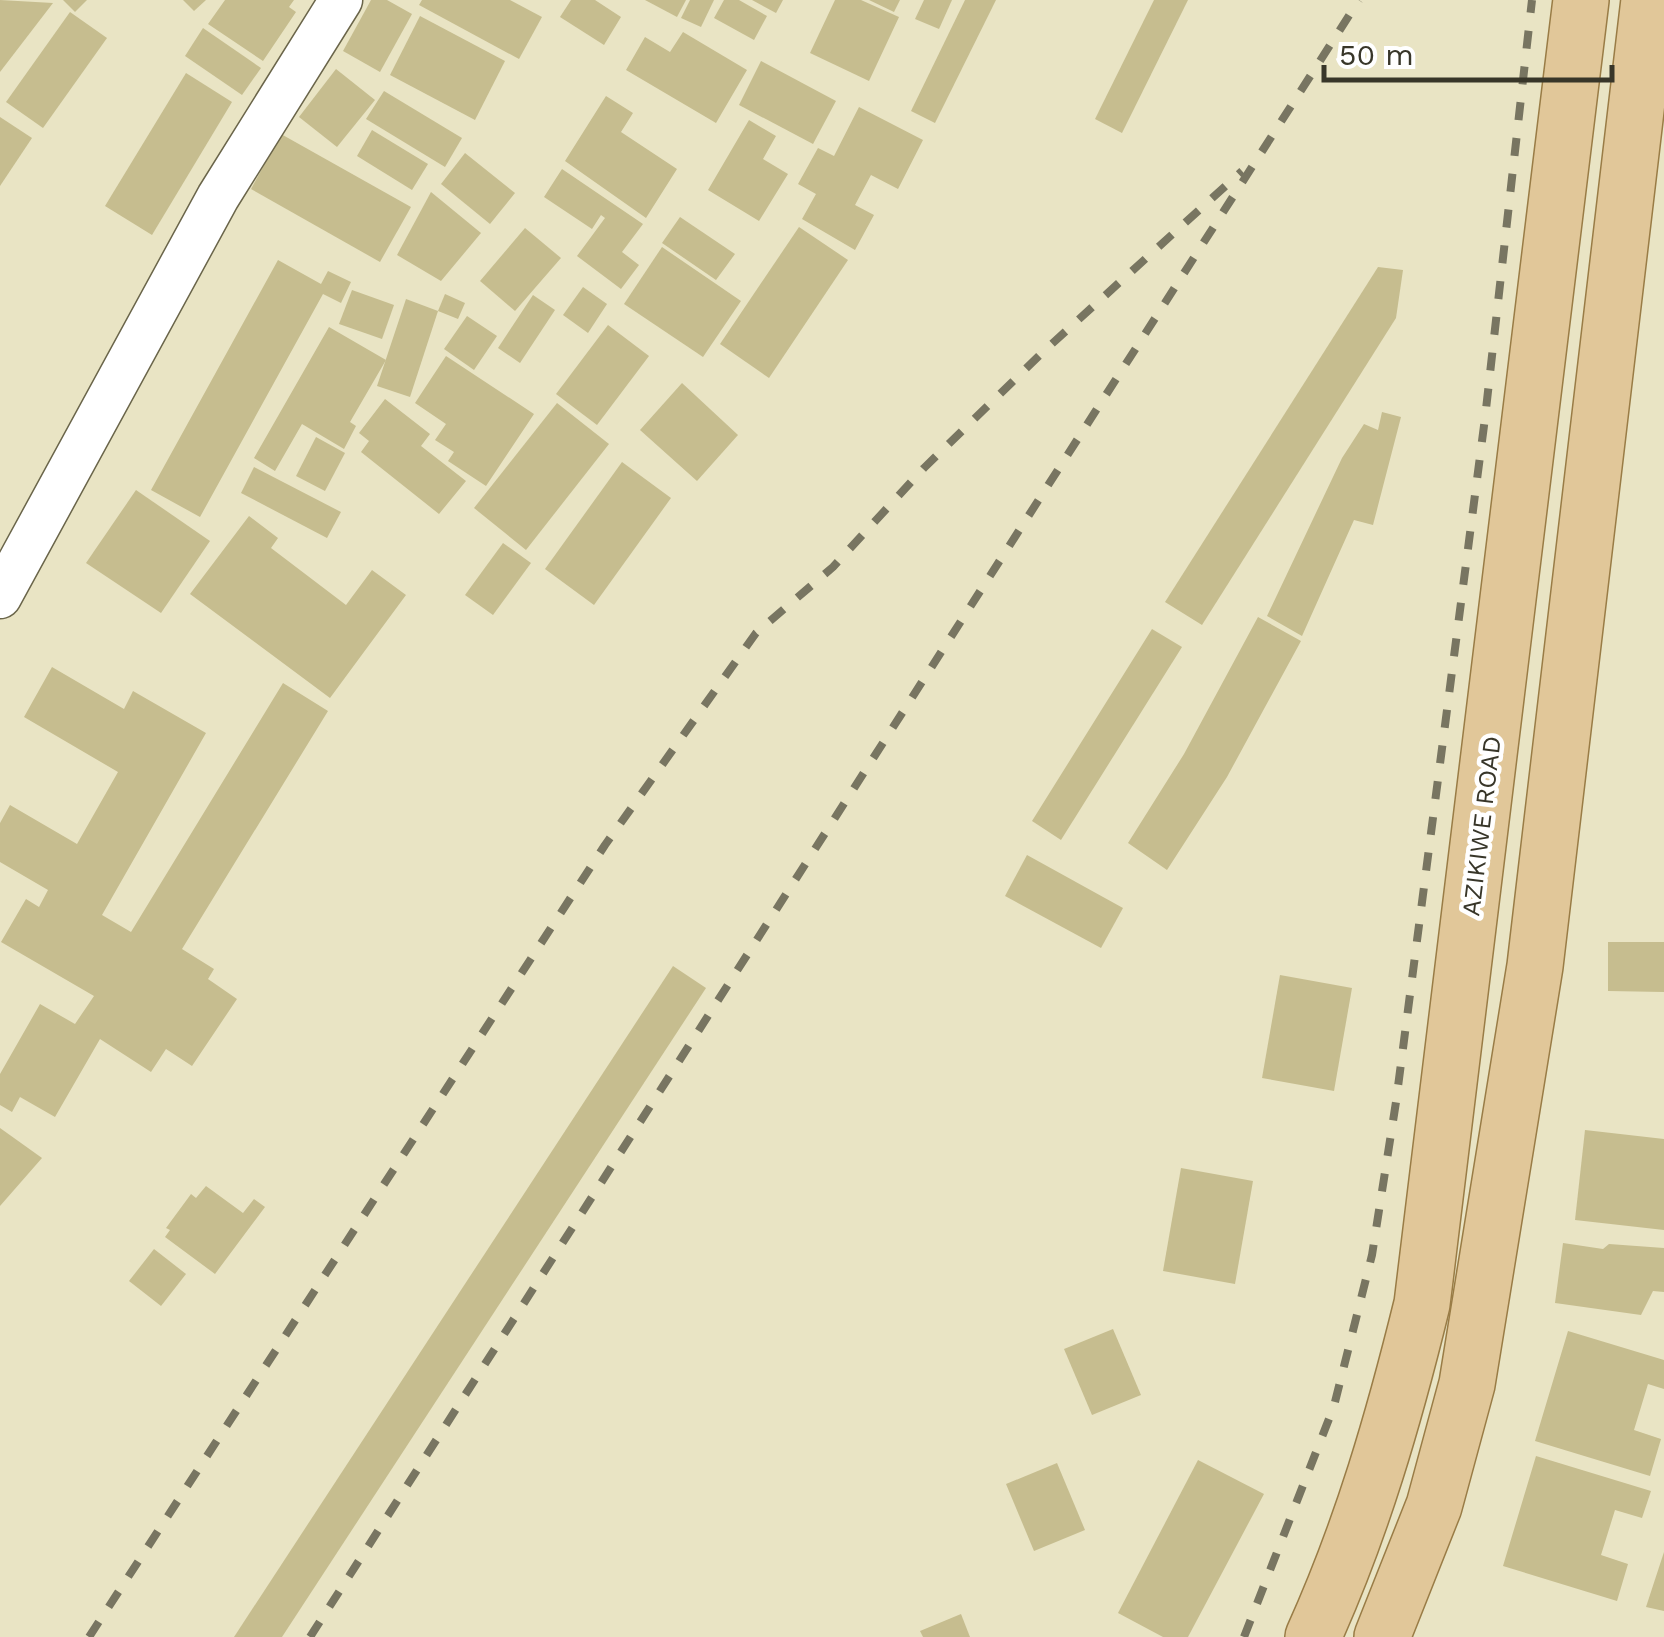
<svg xmlns="http://www.w3.org/2000/svg" width="1664" height="1637" viewBox="0 0 1664 1637" font-family="'Work Sans',sans-serif">
<style>
.building{fill:#c6bd8f}
.lines{fill:none;stroke-linecap:round;stroke-linejoin:round}
.minor-casing{stroke:#6a654a;stroke-width:45}
.primary-casing{stroke:#997c46;stroke-width:58}
.minor{stroke:#fff;stroke-width:42}
.primary{stroke:#e1c799;stroke-width:55}
.rail{stroke:#787561;stroke-width:8;stroke-dasharray:18 18;stroke-linecap:butt}
.labels{text-anchor:middle;stroke-width:9;stroke-linejoin:round;paint-order:stroke}
.street-label{font-size:25px;fill:#383629;stroke:#fff}
</style>
<rect width="100%" height="100%" fill="#e9e4c4"/>
<g class="building">
<polygon points="0,0 53,3 0,72"/>
<polygon points="63,0 87,0 75,12"/>
<polygon points="183,0 206,0 194,11"/>
<polygon points="225,0 294,0 289,7 296,12 263,61 208,24"/>
<polygon points="371,0 387,0 412,14 380,72 343,51"/>
<polygon points="422,0 510,0 542,17 519,59 419,5"/>
<polygon points="571,0 595,0 621,17 604,45 560,17"/>
<polygon points="645,0 686,0 677,17"/>
<polygon points="690,0 714,0 701,27 681,18"/>
<polygon points="724,0 739,0 767,16 754,40 714,18"/>
<polygon points="752,0 783,0 776,13"/>
<polygon points="835,0 861,0 899,17 869,81 810,53"/>
<polygon points="869,0 900,0 894,12"/>
<polygon points="924,0 952,0 939,29 915,19"/>
<polygon points="965,0 996,0 935,123 911,111"/>
<polygon points="1154,0 1188,0 1122,133 1095,119"/>
<polygon points="70,12 107,38 43,128 6,102"/>
<polygon points="420,16 505,61 475,120 390,75"/>
<polygon points="203,28 261,68 242,95 185,56"/>
<polygon points="683,32 747,70 716,123 626,70 645,37 670,52"/>
<polygon points="761,61 836,101 813,144 739,105"/>
<polygon points="336,69 375,100 337,147 299,117"/>
<polygon points="186,73 232,102 152,235 105,206"/>
<polygon points="384,91 462,138 445,167 366,119"/>
<polygon points="606,96 633,113 621,132 677,169 646,218 565,161"/>
<polygon points="859,107 923,140 898,189 871,175 855,205 874,215 855,250 802,219 816,194 798,184 818,148 834,156"/>
<polygon points="0,117 32,138 0,186"/>
<polygon points="749,120 776,136 763,159 788,174 759,221 708,190"/>
<polygon points="372,130 428,164 412,190 357,156"/>
<polygon points="281,134 411,207 380,262 251,189"/>
<polygon points="465,153 515,193 490,224 441,184"/>
<polygon points="562,169 643,224 622,252 639,265 621,289 577,256 605,218 601,215 592,229 544,197"/>
<polygon points="431,192 481,233 441,281 397,255"/>
<polygon points="680,217 735,254 716,280 662,243"/>
<polygon points="799,227 848,260 769,378 720,344"/>
<polygon points="525,228 561,258 515,311 480,281"/>
<polygon points="662,247 741,301 703,357 624,304"/>
<polygon points="278,260 321,284 328,271 351,282 341,303 323,294 200,517 151,490"/>
<polygon points="1378,267 1403,270 1396,318 1202,625 1165,602"/>
<polygon points="583,287 607,304 588,333 563,315"/>
<polygon points="352,290 394,305 382,339 339,324"/>
<polygon points="445,294 465,303 458,319 438,311"/>
<polygon points="533,295 555,310 520,363 498,348"/>
<polygon points="406,299 438,311 410,397 377,386"/>
<polygon points="467,316 497,336 474,370 444,349"/>
<polygon points="608,325 649,356 597,425 556,394"/>
<polygon points="329,327 386,360 350,422 356,426 344,449 302,424 275,471 254,458"/>
<polygon points="446,356 534,414 486,486 448,461 454,452 435,440 446,424 415,403"/>
<polygon points="682,383 738,435 697,481 640,430"/>
<polygon points="385,399 430,434 421,446 466,481 439,514 361,452 369,441 359,433"/>
<polygon points="557,403 609,444 526,550 474,508"/>
<polygon points="1382,412 1401,417 1373,525 1354,520 1302,636 1267,616 1342,458 1364,424 1378,430"/>
<polygon points="316,437 345,453 325,491 296,476"/>
<polygon points="622,462 671,498 594,605 545,569"/>
<polygon points="254,467 341,512 327,538 241,493"/>
<polygon points="136,490 210,541 161,613 86,563"/>
<polygon points="249,516 278,538 271,548 346,605 372,570 406,595 330,698 190,594"/>
<polygon points="503,543 531,563 493,615 465,595"/>
<polygon points="1258,617 1301,641 1227,777 1167,870 1128,843 1184,754"/>
<polygon points="1152,629 1182,647 1061,840 1032,821"/>
<polygon points="52,667 124,709 133,691 206,733 102,915 131,932 283,683 328,711 182,949 214,969 208,979 237,999 192,1066 166,1049 151,1072 100,1039 55,1117 20,1097 12,1112 0,1105 0,1074 40,1004 75,1024 94,996 1,942 26,899 39,907 48,890 0,862 0,823 10,805 77,844 118,772 24,717"/>
<polygon points="1027,855 1123,908 1101,948 1005,896"/>
<polygon points="1608,942 1664,942 1664,992 1608,991"/>
<polygon points="673,966 706,988 282,1637 234,1637"/>
<polygon points="1280,975 1352,988 1334,1091 1262,1078"/>
<polygon points="0,1128 42,1158 0,1206"/>
<polygon points="1585,1130 1664,1139 1664,1230 1575,1220"/>
<polygon points="1181,1168 1253,1181 1235,1284 1163,1271"/>
<polygon points="206,1186 243,1213 254,1199 265,1207 215,1274 165,1237 170,1230 166,1228 191,1194 196,1198"/>
<polygon points="1563,1243 1603,1249 1609,1244 1664,1248 1664,1292 1653,1291 1641,1315 1555,1303"/>
<polygon points="154,1249 186,1274 161,1306 129,1281"/>
<polygon points="1113,1329 1141,1395 1092,1415 1064,1349"/>
<polygon points="1568,1331 1664,1360 1664,1389 1648,1384 1634,1430 1661,1439 1650,1476 1535,1441"/>
<polygon points="1536,1456 1651,1491 1642,1518 1615,1510 1601,1555 1628,1564 1617,1601 1503,1566"/>
<polygon points="1198,1460 1264,1494 1188,1637 1163,1637 1118,1613"/>
<polygon points="1057,1463 1085,1530 1034,1551 1006,1484"/>
<polygon points="1664,1552 1664,1611 1646,1607"/>
<polygon points="961,1614 970,1637 923,1637 920,1631"/>
</g>
<g class="lines">
<defs>
<polyline id="minor" points="0,597 218,197 341,0"/>
<g id="primary">
<path d="M1313,1637C1362,1529 1394,1418 1422,1304L1581,0"/>
<polyline points="1382,1637 1434,1506 1467,1384 1535,966 1649,0"/>
</g>
</defs>
<use href="#minor" class="minor-casing"/>
<use href="#primary" class="primary-casing"/>
<use href="#minor" class="minor"/>
<use href="#primary" class="primary"/>
<g class="rail">
<polyline points="89,1637 605,845 756,633 833,567 924,468 1044,351 1242,171"/>
<polyline points="310,1637 1359,0"/>
<polyline points="1244,1637 1334,1406 1372,1255 1396,1102 1485,418 1532,0"/>
</g>
</g>
<g class="labels">
<g class="street-label">
<text transform="translate(1481 826) rotate(-83)" y="9">AZIKIWE ROAD</text>
</g>
</g>
<path d="M1324 65v15h288v-15" fill="none" stroke="#383629" stroke-width="5"/>
<text x="1339" y="65" font-size="30" fill="#383629" stroke="#ffffff" stroke-width="8" paint-order="stroke">50 m</text>
</svg>
